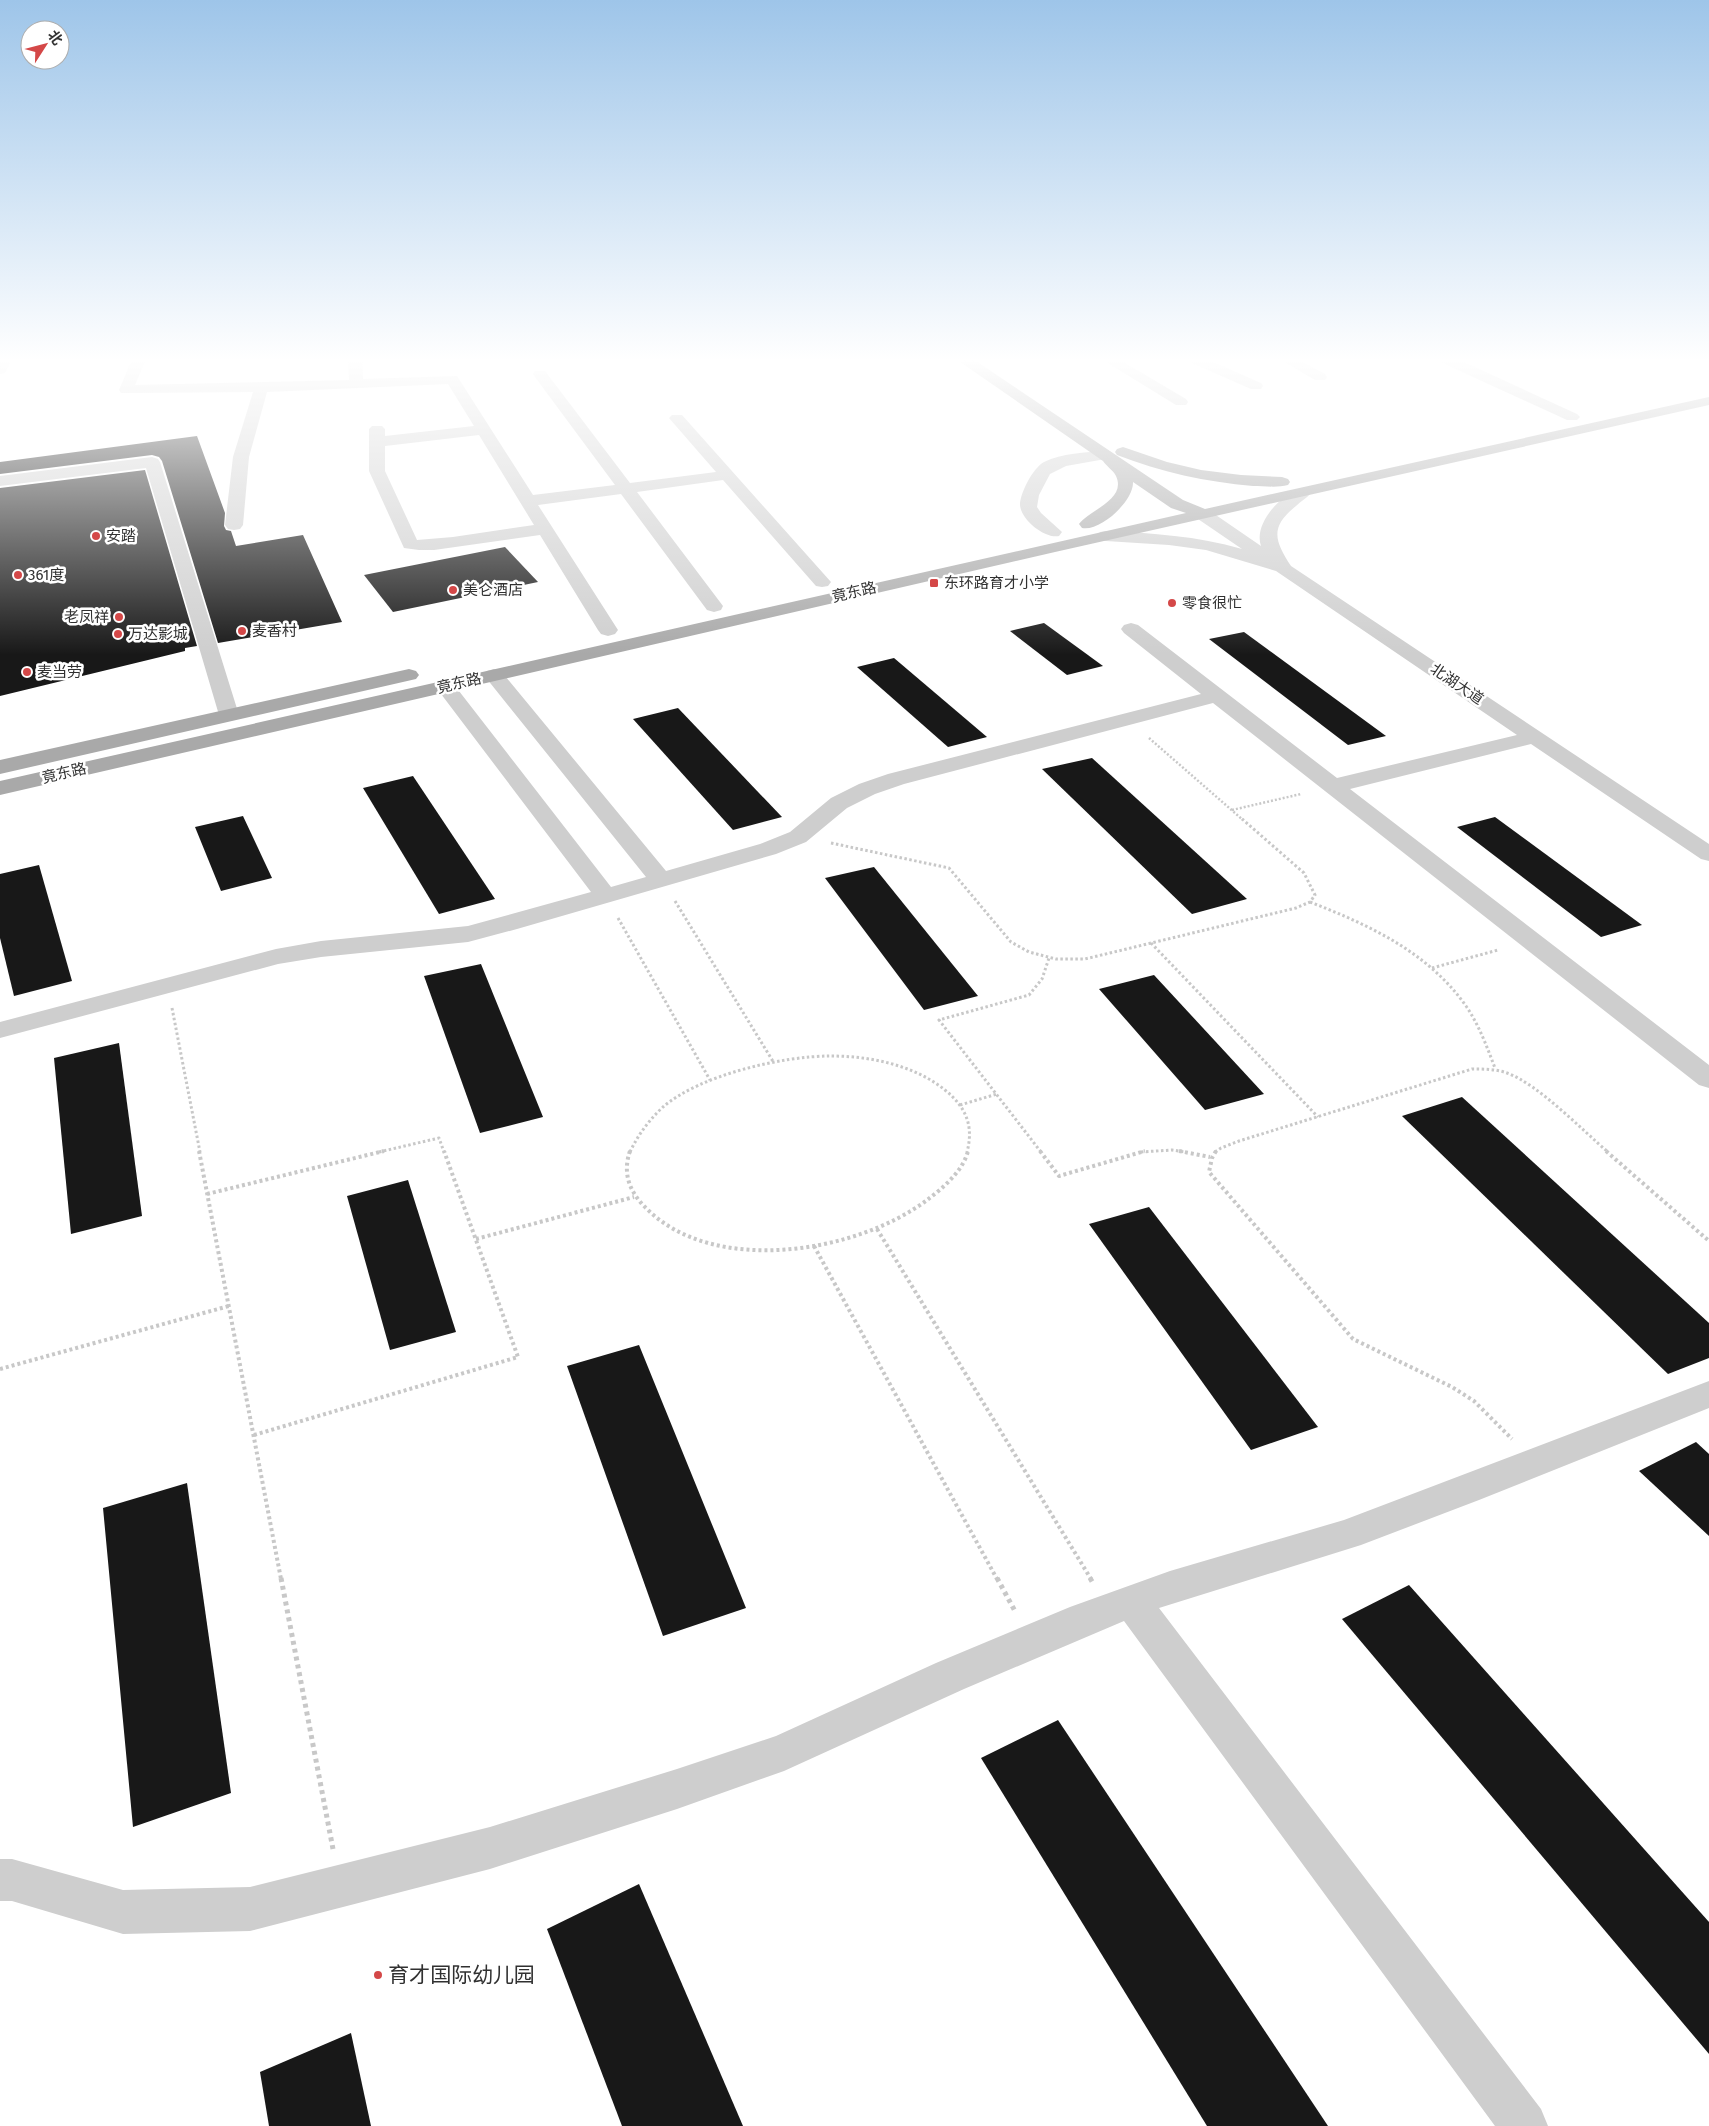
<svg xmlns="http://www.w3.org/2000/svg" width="1709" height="2126" viewBox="0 0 1709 2126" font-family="'Fira Sans','Noto Sans SC',sans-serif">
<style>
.building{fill:#181818}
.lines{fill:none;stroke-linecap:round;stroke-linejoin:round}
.path-far3{stroke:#c8c8c8;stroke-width:2.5;stroke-dasharray:2 2;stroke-linecap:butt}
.path-far2{stroke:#c8c8c8;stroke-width:3;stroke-dasharray:2.5 2.5;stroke-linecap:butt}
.path-far1{stroke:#c8c8c8;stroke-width:4;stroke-dasharray:3 3;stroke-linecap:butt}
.path{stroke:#c8c8c8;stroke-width:5;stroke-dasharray:4 4;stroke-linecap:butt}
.minor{fill:#cecece;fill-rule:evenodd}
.major{fill:#a9a9a9;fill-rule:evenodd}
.poi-dot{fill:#d44848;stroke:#fff;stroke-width:2}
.labels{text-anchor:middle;stroke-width:5;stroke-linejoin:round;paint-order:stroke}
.far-poi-label{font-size:15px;fill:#313131;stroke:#fff;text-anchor:start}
.far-street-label{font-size:15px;fill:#313131;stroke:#fff}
.near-poi-label{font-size:21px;fill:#313131;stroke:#fff;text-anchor:start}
</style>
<rect width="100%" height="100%" fill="#fff"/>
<g class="building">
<polygon points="197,436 225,513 224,526 226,530 231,531 236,546 303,535 342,622 218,643 162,461 159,457 152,455 0,474 0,462"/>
<polygon points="145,470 197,646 185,648 185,651 0,696 0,488"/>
<polygon points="505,547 538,582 393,612 364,575"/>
<polygon points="1044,623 1103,666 1067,675 1010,631"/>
<polygon points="1244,632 1386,736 1348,745 1209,639"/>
<polygon points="894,658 987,737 948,747 857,667"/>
<polygon points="678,708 782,817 733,830 633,719"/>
<polygon points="1092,758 1247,899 1192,914 1042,769"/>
<polygon points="413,776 495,899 439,914 363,788"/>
<polygon points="243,816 272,878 221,891 195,827"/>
<polygon points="1495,817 1642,925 1601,937 1457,827"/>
<polygon points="39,865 72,981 14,996 0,938 0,874"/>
<polygon points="874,867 978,996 924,1010 825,878"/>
<polygon points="481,964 543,1117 480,1133 424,976"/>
<polygon points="1154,975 1264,1094 1205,1110 1099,989"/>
<polygon points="119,1043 142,1216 71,1234 54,1058"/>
<polygon points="1462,1097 1709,1323 1709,1358 1668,1374 1402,1116"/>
<polygon points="408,1180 456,1332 390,1350 347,1196"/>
<polygon points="1149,1207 1318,1427 1251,1450 1089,1224"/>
<polygon points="639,1345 746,1608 663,1636 567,1366"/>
<polygon points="1696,1442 1709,1454 1709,1536 1639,1471"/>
<polygon points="187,1483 231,1793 133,1827 103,1508"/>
<polygon points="1409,1585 1709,1922 1709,2054 1342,1619"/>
<polygon points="1058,1720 1328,2126 1207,2126 981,1758"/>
<polygon points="639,1884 743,2126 622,2126 547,1929"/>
<polygon points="351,2033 371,2126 269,2126 260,2072"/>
</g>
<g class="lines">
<g class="path-far3">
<polyline points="1149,738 1243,820"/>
<polyline points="1232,810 1301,794"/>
</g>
<g class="path-far2">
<polyline points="831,843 949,868 1011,942 1029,952 1056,959 1085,959 1296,908 1310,902 1315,895 1304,873 1241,818"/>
<polyline points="675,901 774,1063"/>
<path d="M1310,902C1369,925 1428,952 1466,1006C1479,1025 1487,1047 1495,1068"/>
<polyline points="618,918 710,1080"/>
<polyline points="1151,943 1318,1117"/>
<polyline points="1432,968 1498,950"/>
<polyline points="172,1008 200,1152"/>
<polyline points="960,1105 997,1094"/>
<polyline points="379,1152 439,1138 444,1152"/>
<path d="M630,1152C638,1135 649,1120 663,1107C700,1075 782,1056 831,1056C870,1056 914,1065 945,1090C966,1107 974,1126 967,1152"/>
<polyline points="1041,1152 939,1020 1029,995 1042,979 1049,958"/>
<polyline points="1141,1152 1172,1150 1185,1152"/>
<path d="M1215,1152L1221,1148L1239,1141L1472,1069C1484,1069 1496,1069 1507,1073C1538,1084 1582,1130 1608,1152"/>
</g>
<g class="path-far1">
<polyline points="199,1151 281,1579"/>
<path d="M630,1151C622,1174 630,1193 647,1209C714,1276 857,1253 927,1200C943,1188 963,1171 968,1151"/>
<polyline points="1040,1151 1059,1176 1145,1151"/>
<polyline points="1179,1151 1210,1157"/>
<polyline points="1216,1151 1212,1158 1209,1172 1353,1339 1452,1387 1474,1401 1512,1439"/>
<polyline points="1606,1151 1709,1241"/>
<polyline points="207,1194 384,1151"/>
<polyline points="877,1229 1091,1579"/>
<polyline points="476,1239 634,1197"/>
<polyline points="814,1246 997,1579"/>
<polyline points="0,1369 229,1306"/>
<polyline points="254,1435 518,1357 444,1151"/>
</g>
<g class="path">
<polyline points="281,1578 333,1849"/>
<polyline points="997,1578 1016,1613"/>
<polyline points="1090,1578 1093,1583"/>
</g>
<g class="minor">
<polygon points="0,357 13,357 5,373 0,374"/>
<path d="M133,357H147L135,385L349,380L348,357H362L363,379L457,376L533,495L615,485L535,377L533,374L535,371H545L630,483L716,472L669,418L672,415H682L831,582L828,586L822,587L816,586L723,480L637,492L723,606L721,610L714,612L707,610L621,494L538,505L618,630L615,634L608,636L601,634L598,630L540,535L434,550H419L404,548L369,471V429L372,426H382L385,429V436L474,426L448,384L267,392L249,457L243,525L240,529L234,530L228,529L225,525L233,457L253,392L121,393L119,390ZM479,435L534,525L453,537L417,540L385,471V446Z"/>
<polygon points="1098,357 1115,357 1186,399 1188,402 1186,405 1176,405"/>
<polygon points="1183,357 1202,357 1261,383 1263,386 1261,389 1251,389 1185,360"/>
<polygon points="1276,357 1294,357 1325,374 1327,377 1325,380 1315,380"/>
<polygon points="1434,357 1453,357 1577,414 1580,417 1577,420 1567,420 1436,360"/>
<path d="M1105,450L1111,452L1113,455L1111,458L1066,466L1050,474L1039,495L1037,507L1041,513L1062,532L1059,536C1045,539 1021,520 1020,505C1020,493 1033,468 1044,462C1062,453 1085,453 1105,450Z"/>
<polygon points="152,457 158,459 160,462 239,715 236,719 229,721 222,719 219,715 146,468 0,486 0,476"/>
<path d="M1303,488L1309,490L1311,493C1307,498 1301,501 1296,506C1270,527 1274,540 1291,566L1709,844V861L1701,859L1531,744L1350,789L1709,1065V1088L1699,1085L1213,703L904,784L875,794L847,808L806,842L776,854L517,929L468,942L321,957L278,964L0,1038V1022L276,949L321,941L468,926L591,892L438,690L435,686L438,682L445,680L452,682L611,887L646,877L487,679L484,675L487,671L494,669L501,671L666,871L760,844L790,832L831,798L859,784L888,774L1201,694L1124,633L1121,629L1124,625L1131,623L1138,625L1337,778L1517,735L1276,571L1206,550L1169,545L1106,541L1100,540L1097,536L1100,532L1106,531C1152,533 1197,536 1242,549L1198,519L1196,515L1198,511H1210L1261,546C1253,523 1282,493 1303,488Z"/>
<polygon points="1709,1381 1709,1408 1479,1500 1361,1545 1159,1608 1541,2109 1548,2126 1495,2126 1124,1621 964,1689 784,1771 677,1809 490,1869 250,1931 123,1934 12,1901 0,1901 0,1859 12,1859 123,1890 250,1887 490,1827 677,1769 776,1736 936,1663 1070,1607 1170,1571 1344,1520"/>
</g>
<g class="major">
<path d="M953,357H970L1183,500L1205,509L1709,397V405L1055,552L0,795V781L1186,513L1171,508L1133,482C1134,501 1100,532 1082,528L1079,524C1089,510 1127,500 1116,476C1113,470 1106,466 1103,461Z"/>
<path d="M1123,447L1167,462L1201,470L1241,475L1282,477L1288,479L1290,482L1288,485C1277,488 1264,486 1253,486C1206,482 1161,472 1117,455L1115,452L1117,449Z"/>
<polygon points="409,669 416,671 419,675 416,679 0,774 0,760"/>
</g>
</g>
<linearGradient id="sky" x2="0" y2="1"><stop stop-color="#9ec5e9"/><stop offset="0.55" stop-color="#fff"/><stop offset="1" stop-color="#fff" stop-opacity="0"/></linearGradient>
<rect width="1709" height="655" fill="url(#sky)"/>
<g class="poi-dot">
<circle cx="96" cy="536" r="5"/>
<circle cx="18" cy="575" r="5"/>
<rect x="929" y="578" width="10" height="10" rx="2.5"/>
<circle cx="453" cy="590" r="5"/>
<circle cx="1172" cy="603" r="5"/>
<circle cx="119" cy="617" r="5"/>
<circle cx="242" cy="631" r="5"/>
<circle cx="118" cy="634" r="5"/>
<circle cx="27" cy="672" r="5"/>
<circle cx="378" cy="1975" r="5"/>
</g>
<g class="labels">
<g class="far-poi-label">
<text x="106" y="541">安踏</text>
<text x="28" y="580">361度</text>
<text x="944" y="588">东环路育才小学</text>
<text x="463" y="595">美仑酒店</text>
<text x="1182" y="608">零食很忙</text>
<text x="109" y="622" text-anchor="end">老凤祥</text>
<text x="252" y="636">麦香村</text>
<text x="128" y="639">万达影城</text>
<text x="37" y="677">麦当劳</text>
</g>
<g class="far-street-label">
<text transform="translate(854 592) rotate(-13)" y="5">竟东路</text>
<text transform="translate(459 683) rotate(-13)" y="5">竟东路</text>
<text transform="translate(1457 684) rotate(34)" y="5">北湖大道</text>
<text transform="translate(64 773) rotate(-13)" y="5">竟东路</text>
</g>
<g class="near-poi-label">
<text x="388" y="1982">育才国际幼儿园</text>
</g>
</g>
<g transform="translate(45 45) rotate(54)"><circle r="24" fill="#ffffff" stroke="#adadad"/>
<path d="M0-4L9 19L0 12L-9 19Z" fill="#d44848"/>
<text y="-8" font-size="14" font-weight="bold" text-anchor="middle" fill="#313131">北</text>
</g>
</svg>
